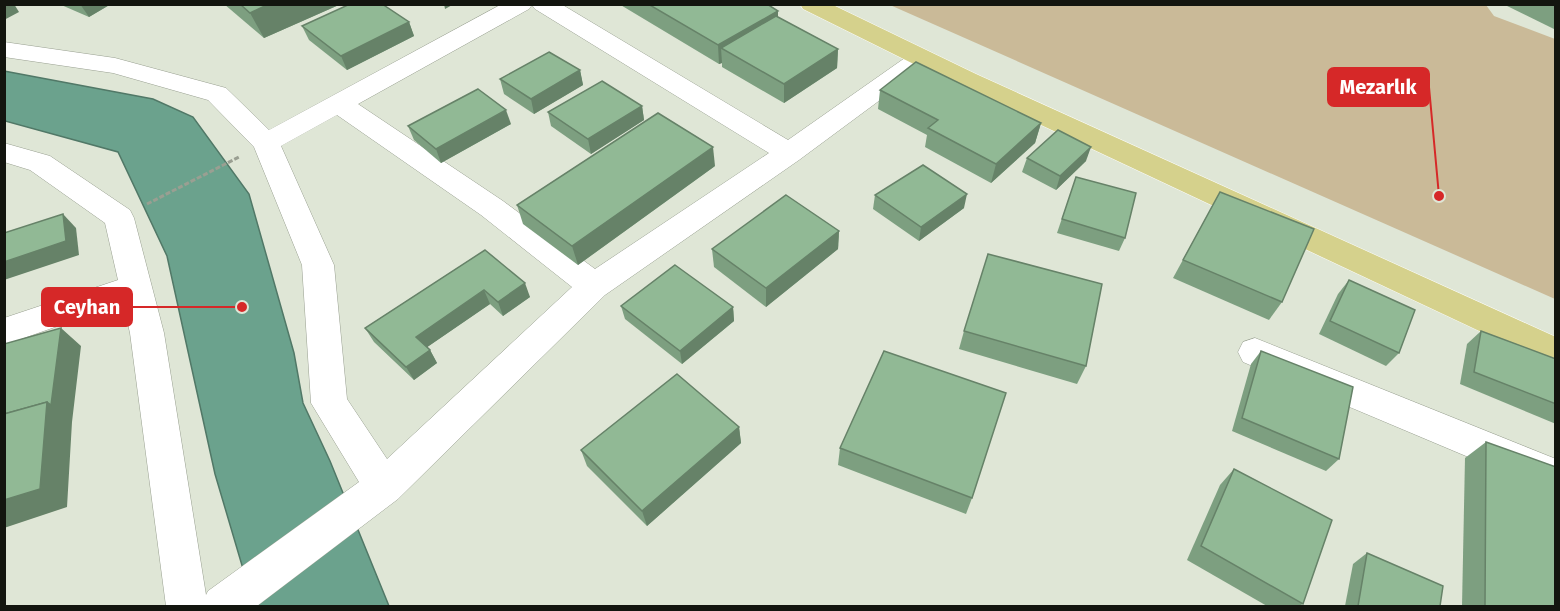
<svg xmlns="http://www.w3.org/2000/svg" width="1560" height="611" viewBox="0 0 1560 611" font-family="'Fira Sans',sans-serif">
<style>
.green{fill:#caba98}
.water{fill:#6ba28d;stroke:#517867;stroke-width:1.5}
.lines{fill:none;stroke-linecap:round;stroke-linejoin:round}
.minor-casing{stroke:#99a091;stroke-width:1}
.major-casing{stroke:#fff;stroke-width:1}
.path{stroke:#9a9f92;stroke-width:3;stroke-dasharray:5 2;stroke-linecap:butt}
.minor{fill:#fff;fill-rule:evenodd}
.major{fill:#d5d18c;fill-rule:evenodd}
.wall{fill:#7d9f80}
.shaded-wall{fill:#668268}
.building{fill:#91b995;stroke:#668268;stroke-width:1.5}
.leader{fill:none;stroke:#d62828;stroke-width:2}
.callout-dot{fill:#d62828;stroke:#dfe6d6;stroke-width:2}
.callout{fill:#d62828;stroke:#d62828;stroke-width:2}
.callout-label{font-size:20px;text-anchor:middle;font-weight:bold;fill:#fff}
</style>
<rect width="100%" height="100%" fill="#dfe6d6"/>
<polygon class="green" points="890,5 1486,5 1494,16 1555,39 1555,299"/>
<polygon class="water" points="4,71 153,99 193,117 249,194 294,353 303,403 330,461 389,606 254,606 215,474 167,256 118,152 5,121"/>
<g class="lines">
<defs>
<g id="minor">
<path d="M502,4H561L788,140L912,53L921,50L930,53L934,58L930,63L799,160L605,295L398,499L257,606H166L130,333L123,303L4,345V318L118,280L105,223L30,170L4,162V143L50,156L130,210L134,218L164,333L206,595L208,591L359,482L311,403L302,265L254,147L208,100L113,73L4,57V42L115,58L226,88L269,130ZM532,5L535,9L769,153L595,269L503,201L358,104L529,9ZM337,115L481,215L572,287L387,459L347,399L334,265L281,146Z"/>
<polygon points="1255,338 1556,459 1556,494 1243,362 1238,352 1243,342"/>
</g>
<polygon id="major" points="800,4 831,4 976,74 1556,337 1556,367 958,86 803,9"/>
</defs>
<use href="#minor" class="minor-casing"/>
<use href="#major" class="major-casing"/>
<polyline class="path" points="147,204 239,157"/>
<use href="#minor" class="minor"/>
<use href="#major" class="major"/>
</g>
<g class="wall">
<polygon points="59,4 111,4 89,17"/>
<polygon points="224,4 341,4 264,38"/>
<polygon points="619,4 767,4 778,11 778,17 838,49 837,68 784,103 722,67 722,63 719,64"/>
<polygon points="1503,4 1556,4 1556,30"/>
<polygon points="409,22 414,36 347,70 309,40 302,26"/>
<polygon points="580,70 583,85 534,114 504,94 500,79"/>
<polygon points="880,90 1041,123 1035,143 991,183 925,147 927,135 878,109"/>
<polygon points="642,106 644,120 591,154 551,126 548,112"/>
<polygon points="511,124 441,163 414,140 408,126"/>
<polygon points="1027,158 1086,161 1056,190 1022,172"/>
<polygon points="715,166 578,265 523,224 517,205"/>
<polygon points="1076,177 1125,238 1119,251 1057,233"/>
<polygon points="1220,192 1282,302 1269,320 1173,278"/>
<polygon points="875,195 964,208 919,241 873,209"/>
<polygon points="839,231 838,249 766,307 714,267 712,249"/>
<polygon points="485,250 530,297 503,316 490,304 427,347 430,350 437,363 414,380 374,342 365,328"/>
<polygon points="1349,280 1399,353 1386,366 1319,334 1338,294"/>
<polygon points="621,306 733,307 734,321 682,364 625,319"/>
<polygon points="964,331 1086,366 1077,384 959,349"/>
<polygon points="1481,331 1556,359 1556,424 1460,384 1467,344"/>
<polygon points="1261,351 1339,459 1326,471 1232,431 1251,364"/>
<polygon points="739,427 741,443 647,526 587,466 581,450"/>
<polygon points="1486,442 1556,606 1462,606 1465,458"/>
<polygon points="840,448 972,498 966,514 838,465"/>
<polygon points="1234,469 1303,604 1299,606 1267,606 1187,560 1220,485"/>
<polygon points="1367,553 1440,606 1345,606 1353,564"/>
</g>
<g class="shaded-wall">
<polygon points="4,4 14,4 19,12 4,20"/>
<polygon points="80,4 111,4 89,17"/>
<polygon points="269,4 341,4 264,38 250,13"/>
<polygon points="444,4 454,4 445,9"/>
<polygon points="778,11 778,30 721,48 722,63 719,64 718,45"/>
<polygon points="409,22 414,36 347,70 341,56"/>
<polygon points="838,49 837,68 784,103 784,84"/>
<polygon points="580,70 583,85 534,114 531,99"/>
<polygon points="642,106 644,120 591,154 588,139"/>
<polygon points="506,110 511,124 441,163 436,149"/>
<polygon points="1041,123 1035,143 991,183 996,164"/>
<polygon points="713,147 715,166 578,265 572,246"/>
<polygon points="1091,147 1086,161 1056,190 1060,176"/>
<polygon points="967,194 964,208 919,241 921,227"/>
<polygon points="63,214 76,228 79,255 4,280 4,262"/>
<polygon points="839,231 838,249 766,307 766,288"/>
<polygon points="525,283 530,297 503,316 498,302"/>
<polygon points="484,290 490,304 423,350 416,337"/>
<polygon points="733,307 734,321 682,364 680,351"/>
<polygon points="61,328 81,346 72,422 67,507 4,528 4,500"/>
<polygon points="430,350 437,363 414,380 406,367"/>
<polygon points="739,427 741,443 647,526 642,511"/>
</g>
<g class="building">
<polygon points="240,4 269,4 250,13"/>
<polygon points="350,4 382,4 409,22 341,56 302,26"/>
<polygon points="648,4 767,4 778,11 718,45"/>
<polygon points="776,16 838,49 784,84 721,48"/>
<polygon points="549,52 580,70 531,99 500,79"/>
<polygon points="916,62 1041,123 996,164 928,128 938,120 880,90"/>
<polygon points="602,81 642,106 588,139 548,112"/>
<polygon points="478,89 506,110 436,149 408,126"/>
<polygon points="658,113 713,147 572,246 517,205"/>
<polygon points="1058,130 1091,147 1060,176 1027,158"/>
<polygon points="923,165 967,194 921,227 875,195"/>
<polygon points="1076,177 1136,193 1125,238 1062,219"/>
<polygon points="1220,192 1314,229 1282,302 1183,260"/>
<polygon points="786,195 839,231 766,288 712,249"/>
<polygon points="63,214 66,241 4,262 4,233"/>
<polygon points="485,250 525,283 498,302 484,290 416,337 430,350 406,367 365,328"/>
<polygon points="988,254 1102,284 1086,366 964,331"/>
<polygon points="675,265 733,307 680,351 621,306"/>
<polygon points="1349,280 1415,310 1399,353 1330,321"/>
<polygon points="61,328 51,405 47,402 4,414 4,344"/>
<polygon points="1481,331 1556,359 1556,404 1474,372"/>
<polygon points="884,351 1006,393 972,498 840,448"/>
<polygon points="1261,351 1353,387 1339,459 1242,418"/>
<polygon points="677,374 739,427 642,511 581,450"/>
<polygon points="47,402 40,489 4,500 4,414"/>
<polygon points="1486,442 1556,467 1556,606 1485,606"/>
<polygon points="1234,469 1332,520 1303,604 1201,546"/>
<polygon points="1367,553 1443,586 1440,606 1358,606"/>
</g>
<path class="leader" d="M1439 196L1429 87M242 307L132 307"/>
<g class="callout-dot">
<circle cx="1439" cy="196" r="6"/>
<circle cx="242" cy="307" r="6"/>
</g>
<g class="callout">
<rect x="1328" y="68" width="101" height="38" rx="6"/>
<rect x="42" y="288" width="90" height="38" rx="6"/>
</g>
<g class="callout-label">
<text x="1378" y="94">Mezarlık</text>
<text x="87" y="314">Ceyhan</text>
</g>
<rect width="1560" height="611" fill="none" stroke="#13150f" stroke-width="12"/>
</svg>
